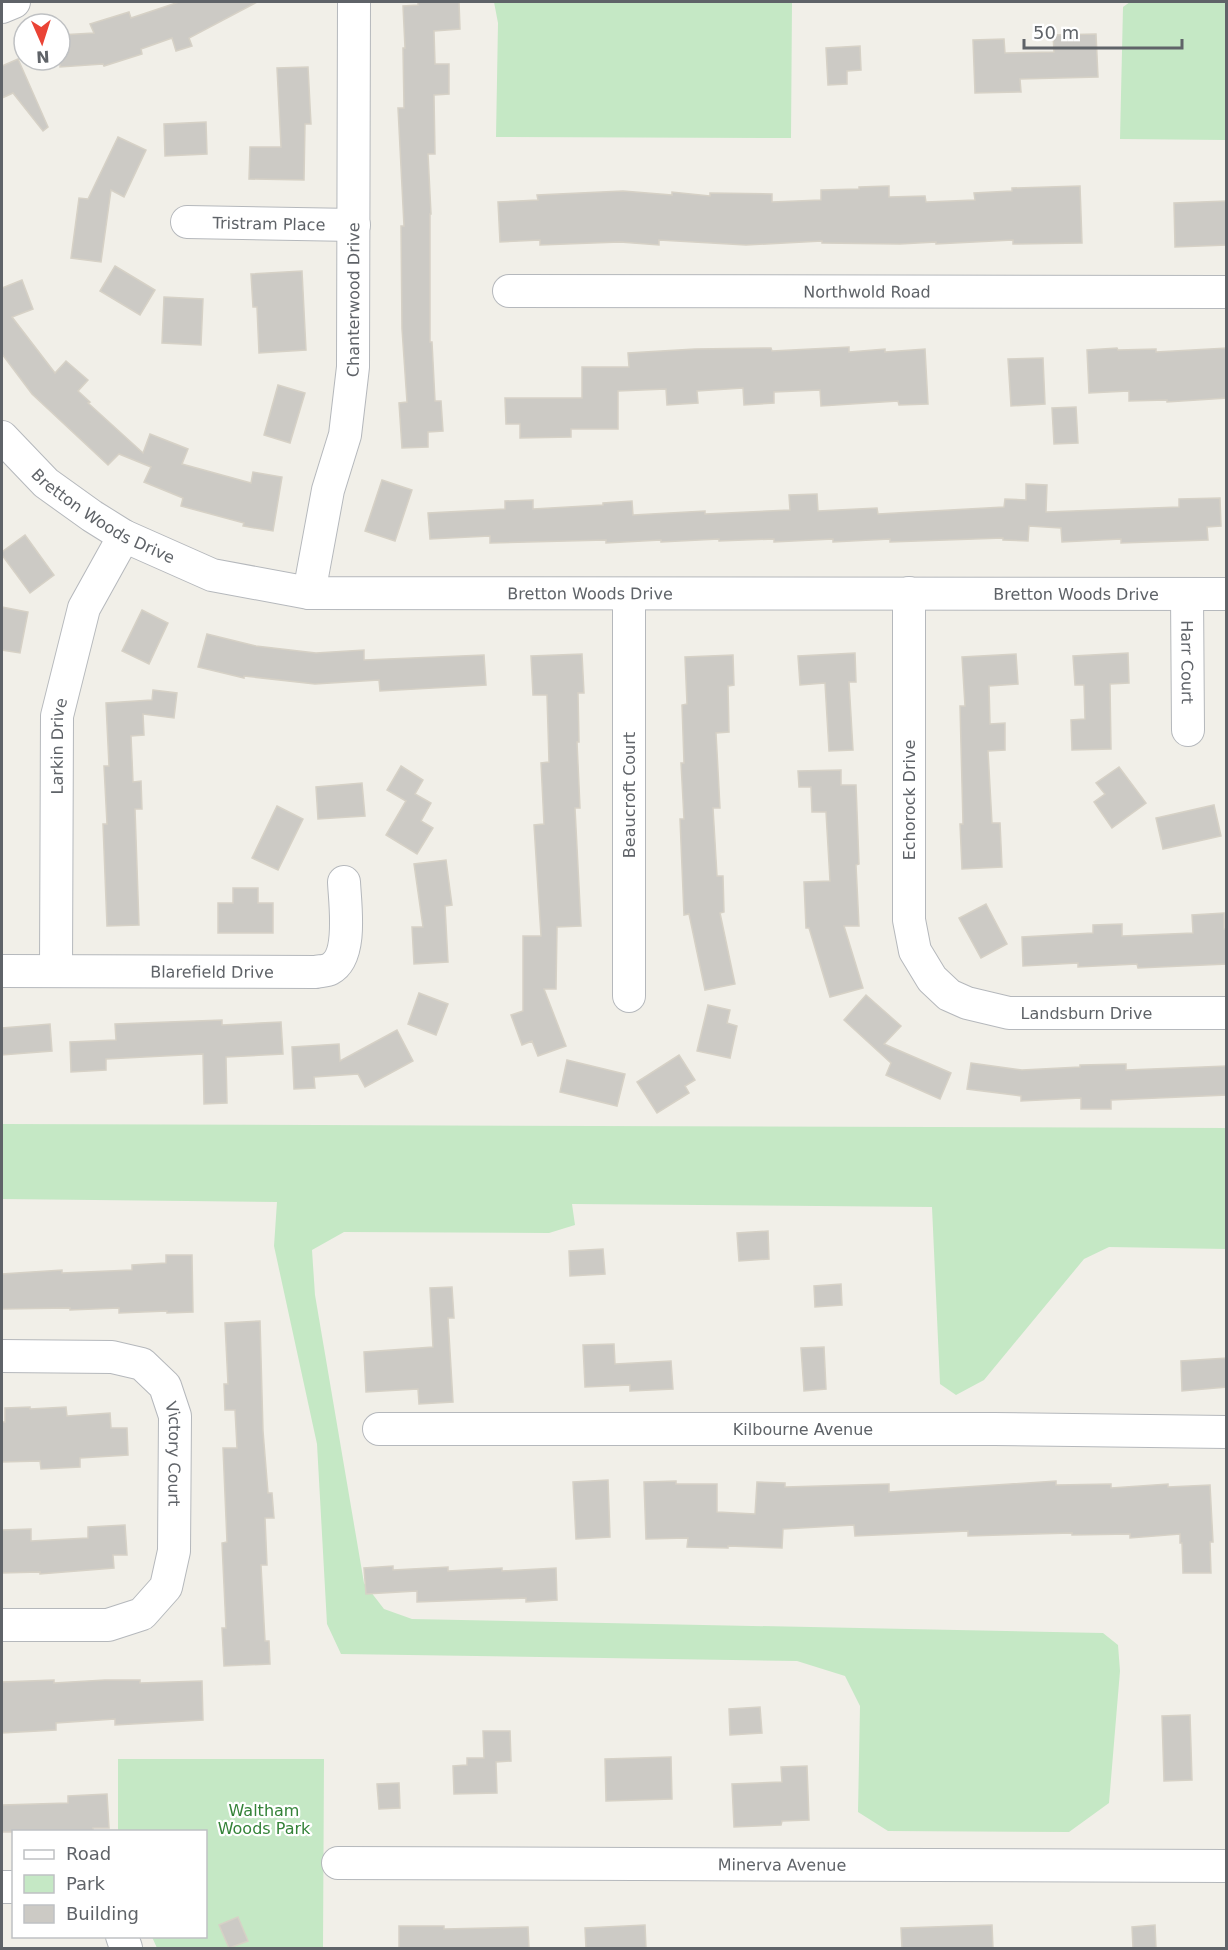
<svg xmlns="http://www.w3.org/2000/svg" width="1228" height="1950" viewBox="0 0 1228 1950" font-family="'DejaVu Sans',sans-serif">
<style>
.green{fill:#c5e8c5}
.building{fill:#cccac5;stroke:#d6d1c6;stroke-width:1.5}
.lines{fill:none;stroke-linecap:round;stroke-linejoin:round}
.minor-casing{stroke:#b5b8bc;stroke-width:34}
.minor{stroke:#fff;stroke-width:32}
.labels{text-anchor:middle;stroke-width:4.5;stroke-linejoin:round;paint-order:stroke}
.street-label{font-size:16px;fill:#5f6368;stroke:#fff}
.park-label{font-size:16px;fill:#348238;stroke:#fff}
</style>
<rect width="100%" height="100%" fill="#f1efe8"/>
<g class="green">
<polygon points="494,2 792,2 791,138 496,137 498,23"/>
<polygon points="1130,2 1226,2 1226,140 1120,139 1123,7"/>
<polygon points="2,1124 1226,1128 1226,1249 1109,1247 1084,1259 984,1380 956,1395 940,1384 932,1207 572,1204 575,1225 549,1233 344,1232 312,1250 315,1295 364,1583 384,1609 412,1619 1103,1633 1118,1645 1120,1671 1109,1803 1069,1832 888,1831 858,1812 860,1706 845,1676 797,1661 341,1654 327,1624 317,1444 274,1246 277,1202 2,1199"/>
<polygon points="118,1759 324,1759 323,1948 157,1948 152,1937 206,1936 206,1832 118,1831"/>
</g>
<g class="building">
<polygon points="179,2 257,2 189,38 192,46 176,51 172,38 141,49 142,54 104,66 103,64 60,67 60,35 94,33 90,24 129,12 131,18"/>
<polygon points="418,2 459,2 460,29 434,31 435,64 449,64 449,94 434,95 435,154 428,154 431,214 430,214 430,342 432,342 435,401 441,401 443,431 428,432 428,447 402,448 399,403 407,402 402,329 401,226 404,226 398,108 404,108 403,48 405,48 403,6 418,5"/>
<polygon points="1096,34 1098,77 1020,79 1021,92 975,93 973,40 1004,39 1005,53 1054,52 1053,35"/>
<polygon points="860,46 861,70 847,71 847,84 828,85 826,48"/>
<polygon points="18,59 48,127 43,131 13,93 2,98 2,66"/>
<polygon points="308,67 311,124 305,124 304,180 249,179 250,147 281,147 277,68"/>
<polygon points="206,122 207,154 165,156 164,124"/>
<polygon points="118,137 146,150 124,197 111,190 101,262 71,258 79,198 88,199"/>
<polygon points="889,186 889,197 925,196 926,202 975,200 974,193 1012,191 1012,188 1080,186 1082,243 1013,244 1013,240 936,244 936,242 900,244 822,243 822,241 746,245 659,240 659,245 620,242 540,245 540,240 500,242 498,202 538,200 537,195 623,191 672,195 672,192 710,196 710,193 772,194 772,202 821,200 821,190 859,189 859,187"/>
<polygon points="1227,201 1227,245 1175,247 1174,203"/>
<polygon points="115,266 155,290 140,315 100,291"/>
<polygon points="302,271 306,350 259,353 257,307 253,307 251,274"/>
<polygon points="22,280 33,309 12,317 55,373 66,361 88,380 78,391 90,402 88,403 143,453 150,434 188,449 182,464 251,483 253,472 282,477 273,531 243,526 244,523 181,506 183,498 144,482 151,467 119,454 108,465 32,394 2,354 2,288"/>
<polygon points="164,297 203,299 201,345 162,343"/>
<polygon points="849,347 849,352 885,349 885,352 925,349 928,404 899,405 898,401 821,406 820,390 774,392 774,403 744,405 743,388 697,391 698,403 667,405 666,389 618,391 618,429 571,429 571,437 520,438 520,424 506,424 505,398 582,398 582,367 629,367 628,353 695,349 771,348 772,351"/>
<polygon points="1117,348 1118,350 1156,349 1156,352 1227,348 1227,398 1167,402 1167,400 1129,401 1129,391 1089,393 1087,350"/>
<polygon points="1043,358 1045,404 1011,406 1008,359"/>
<polygon points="278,385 305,393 290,443 264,435"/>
<polygon points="1076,407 1078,443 1054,444 1052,408"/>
<polygon points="382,480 412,490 395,541 365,531"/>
<polygon points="1026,484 1047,485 1046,512 1179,507 1179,499 1220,498 1221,526 1207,527 1208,540 1121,543 1121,539 1062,542 1061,528 1029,526 1028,541 1003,540 1003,538 890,542 890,539 833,542 833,539 774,542 774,539 719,541 719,539 661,542 661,540 606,543 606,540 490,543 490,536 430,539 428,513 505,509 505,501 533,500 533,509 603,505 603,503 632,501 633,515 705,511 705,514 790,510 789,495 817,494 818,511 877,508 878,514 1004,507 1005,499 1026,500"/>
<polygon points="25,535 54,575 30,593 2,555 2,552"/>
<polygon points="2,607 28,612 20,653 2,650"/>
<polygon points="142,610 168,623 149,664 122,651"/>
<polygon points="207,634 256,646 316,653 364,650 364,660 484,655 486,685 380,691 379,680 315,684 244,676 244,678 198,667"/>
<polygon points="855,653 856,682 849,682 853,750 829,751 825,683 800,685 798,656"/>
<polygon points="1128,653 1129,683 1110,684 1111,749 1072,750 1071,720 1085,719 1084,685 1075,685 1073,656"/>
<polygon points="582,654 584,693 578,693 579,742 577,742 580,808 575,808 581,926 557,927 556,989 544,989 566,1046 538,1056 532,1041 522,1045 511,1015 523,1011 523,936 541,936 534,825 544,824 541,763 549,762 547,695 533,695 531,656"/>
<polygon points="1016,654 1018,684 989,686 990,724 1005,723 1005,750 988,751 992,823 1000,823 1002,867 962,869 960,824 963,824 960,706 965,706 962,657"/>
<polygon points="733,655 734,685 728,686 729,732 716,733 720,808 713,808 717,876 723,876 724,912 720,913 735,984 705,990 689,914 684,915 680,819 684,819 681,763 684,763 682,705 687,704 685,657"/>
<polygon points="153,690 177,693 174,718 143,714 144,735 131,736 133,782 141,781 142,809 135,809 139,925 107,926 103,824 107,824 104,766 109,766 106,703 152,700"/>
<polygon points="401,766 423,780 415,794 431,803 421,821 433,828 417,854 386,835 406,801 387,790"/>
<polygon points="1119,767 1146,803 1112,828 1094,802 1105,794 1096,783"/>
<polygon points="841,770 841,785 856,785 859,864 856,865 859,926 844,926 863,988 830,997 809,928 806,928 804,882 830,881 826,812 812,812 811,787 799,787 798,771"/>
<polygon points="362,783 365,816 318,819 316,787"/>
<polygon points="1214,805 1221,836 1163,849 1156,818"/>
<polygon points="277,806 303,819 278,870 252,858"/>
<polygon points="446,860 452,905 445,906 448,962 414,964 412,927 423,927 414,864"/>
<polygon points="233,888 258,888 258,903 273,903 273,933 218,933 218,903 233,903"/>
<polygon points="986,904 1007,944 981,958 959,918"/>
<polygon points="1224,913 1224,929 1227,929 1227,964 1138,968 1137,964 1078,967 1078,963 1023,966 1022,937 1093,933 1093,925 1122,924 1122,936 1193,933 1192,915"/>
<polygon points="419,993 448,1004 436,1035 408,1024"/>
<polygon points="866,995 901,1026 884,1044 951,1073 940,1099 886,1075 891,1063 844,1020"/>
<polygon points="708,1005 730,1010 727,1023 737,1026 730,1058 697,1051"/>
<polygon points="222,1020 222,1025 281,1022 283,1054 226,1057 227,1103 204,1104 203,1054 106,1059 106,1070 71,1072 70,1042 116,1040 115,1024"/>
<polygon points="50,1024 52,1051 2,1055 2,1028"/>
<polygon points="397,1030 413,1061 365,1087 358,1074 314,1077 315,1088 294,1089 292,1047 339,1044 340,1061"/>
<polygon points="679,1055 695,1080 685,1086 689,1093 657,1113 637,1082"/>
<polygon points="567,1060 625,1074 617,1106 560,1092"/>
<polygon points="971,1063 1022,1070 1080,1067 1080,1065 1126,1064 1126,1070 1227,1066 1227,1095 1111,1100 1111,1109 1081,1109 1081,1098 1021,1101 1021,1096 967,1089"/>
<polygon points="768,1231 769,1259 739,1261 737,1233"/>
<polygon points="603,1249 605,1274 570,1276 569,1251"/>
<polygon points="166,1255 192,1255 193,1312 167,1313 167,1311 119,1313 119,1308 70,1310 70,1308 2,1309 2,1274 62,1270 62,1273 132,1270 132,1265 166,1263"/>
<polygon points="841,1284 842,1305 815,1307 814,1286"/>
<polygon points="452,1287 454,1318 448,1318 453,1402 419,1404 418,1389 366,1392 364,1352 433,1347 430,1288"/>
<polygon points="260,1321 263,1431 268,1493 272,1493 274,1518 265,1518 267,1565 261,1565 265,1641 269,1641 270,1664 224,1666 222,1628 226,1628 222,1543 227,1542 223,1448 237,1448 235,1410 225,1410 224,1384 228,1384 225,1323"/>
<polygon points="614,1344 615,1364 671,1361 673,1389 630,1391 630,1385 585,1387 583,1345"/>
<polygon points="824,1347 826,1389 804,1391 801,1348"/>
<polygon points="1227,1358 1227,1387 1182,1391 1181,1361"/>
<polygon points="30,1407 30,1409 66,1407 67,1416 110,1413 111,1428 127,1428 128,1455 80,1458 80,1467 41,1469 40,1461 2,1462 2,1422 5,1422 5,1408"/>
<polygon points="608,1480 610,1537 576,1539 573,1482"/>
<polygon points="676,1481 676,1484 717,1484 717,1512 755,1514 757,1482 785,1483 785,1487 889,1484 889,1492 1056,1481 1056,1485 1111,1484 1111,1488 1168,1484 1168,1487 1210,1485 1213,1542 1210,1542 1211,1573 1183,1573 1182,1543 1180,1543 1180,1534 1130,1538 1130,1534 1072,1535 1072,1533 968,1536 968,1531 855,1536 854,1525 783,1529 782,1548 728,1546 728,1548 687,1547 688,1538 646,1539 644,1482"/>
<polygon points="125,1525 127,1555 113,1555 114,1568 40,1574 40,1572 2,1573 2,1530 31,1529 31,1541 88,1538 88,1527"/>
<polygon points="393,1566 393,1570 448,1567 448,1571 502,1568 502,1571 556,1568 557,1600 526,1602 526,1598 417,1602 417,1591 366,1594 364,1568"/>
<polygon points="54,1680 54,1683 105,1680 140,1680 140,1683 202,1681 203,1720 115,1725 115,1719 56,1723 56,1730 2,1733 2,1682"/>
<polygon points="760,1707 762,1733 730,1735 729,1709"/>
<polygon points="1190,1715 1192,1780 1164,1781 1162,1716"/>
<polygon points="483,1731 510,1731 511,1761 496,1762 497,1793 454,1794 453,1766 467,1765 467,1758 484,1758"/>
<polygon points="671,1757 672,1799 606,1801 605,1759"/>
<polygon points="807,1766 809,1820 782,1821 781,1825 734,1827 732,1784 782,1782 781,1767"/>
<polygon points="399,1783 400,1808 379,1809 377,1784"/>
<polygon points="107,1794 109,1828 93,1828 93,1832 2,1832 2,1805 68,1803 68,1796"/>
<polygon points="238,1917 248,1941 229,1948 219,1925"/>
<polygon points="645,1925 646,1948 586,1948 585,1928"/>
<polygon points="992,1925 993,1948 902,1948 901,1928"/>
<polygon points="1155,1925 1156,1948 1133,1948 1132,1927"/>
<polygon points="399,1926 444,1926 444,1929 528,1927 529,1948 399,1948"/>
</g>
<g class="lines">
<defs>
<g id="minor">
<polyline points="2,7 14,2"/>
<path id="s1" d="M187,222L354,225"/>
<path id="s2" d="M509,291L1226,292"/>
<path id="s3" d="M2,437L46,483L92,516L124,536L212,575L309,593L1226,594"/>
<path id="s4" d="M309,593L328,490L345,435L353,367L354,2"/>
<path id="s5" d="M909,593V920L915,951L932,979L949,995L967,1003L1009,1013H1226"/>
<polyline points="629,594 629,996"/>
<path id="s6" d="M1187,594L1188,730"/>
<path id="s7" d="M2,971L316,972C320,971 326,971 330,969C353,957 345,904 344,882"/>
<path id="s8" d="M56,971L57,716L84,608L124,536"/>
<path id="s9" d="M2,1356L112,1357L142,1364L165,1386L175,1416L174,1551L166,1587L142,1614L108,1625H2"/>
<path id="s10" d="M379,1429H994L1226,1432"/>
<path id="s11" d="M338,1863L1226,1866"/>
<polyline points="2,1887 14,1887"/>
<polyline points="122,1936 126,1948"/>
</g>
</defs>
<use href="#minor" class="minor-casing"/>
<use href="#minor" class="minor"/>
</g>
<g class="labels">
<g class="street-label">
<text dy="6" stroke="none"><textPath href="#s1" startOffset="82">Tristram Place</textPath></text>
<text dy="6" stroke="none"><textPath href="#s2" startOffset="358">Northwold Road</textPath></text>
<text dy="6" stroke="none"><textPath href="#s4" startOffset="298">Chanterwood Drive</textPath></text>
<text dy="6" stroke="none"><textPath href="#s3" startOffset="130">Bretton Woods Drive</textPath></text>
<text dy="6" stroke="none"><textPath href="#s3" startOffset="634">Bretton Woods Drive</textPath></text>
<text dy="6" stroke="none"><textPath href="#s3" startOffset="1120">Bretton Woods Drive</textPath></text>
<text dy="6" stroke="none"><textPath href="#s6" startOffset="68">Harr Court</textPath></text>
<text dy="6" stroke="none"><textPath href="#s8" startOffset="225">Larkin Drive</textPath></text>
<text transform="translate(629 795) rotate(-90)" y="6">Beaucroft Court</text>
<text transform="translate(909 800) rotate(-90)" y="6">Echorock Drive</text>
<text dy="6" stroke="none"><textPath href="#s7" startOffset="210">Blarefield Drive</textPath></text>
<text dy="6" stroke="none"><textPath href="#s5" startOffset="555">Landsburn Drive</textPath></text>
<text dy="6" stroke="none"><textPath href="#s10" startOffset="424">Kilbourne Avenue</textPath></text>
<text dy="6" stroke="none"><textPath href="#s9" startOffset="242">Victory Court</textPath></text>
<text dy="6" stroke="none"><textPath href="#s11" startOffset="444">Minerva Avenue</textPath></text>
</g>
<g class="park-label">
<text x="264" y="1816">Waltham<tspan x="264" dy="18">Woods Park</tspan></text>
</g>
</g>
<rect width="1228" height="1950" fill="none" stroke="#5f6368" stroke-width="6"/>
<rect x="12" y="1830" width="195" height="108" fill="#ffffff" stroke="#bfc1c3" stroke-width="1.5"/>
<rect x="24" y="1850" width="30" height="9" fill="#ffffff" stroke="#bfc1c3" stroke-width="1.5"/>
<text x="66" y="1860" font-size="18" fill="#5f6368">Road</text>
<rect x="24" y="1875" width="30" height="18" fill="#c5e8c5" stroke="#bfc1c3" stroke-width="1.5"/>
<text x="66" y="1890" font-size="18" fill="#5f6368">Park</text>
<rect x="24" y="1905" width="30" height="18" fill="#cccac5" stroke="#bfc1c3" stroke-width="1.5"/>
<text x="66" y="1920" font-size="18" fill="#5f6368">Building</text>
<g transform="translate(42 42) rotate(177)"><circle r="28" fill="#ffffff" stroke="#bfc1c3" stroke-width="1.5"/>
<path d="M0-4.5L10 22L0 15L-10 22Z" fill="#ea4335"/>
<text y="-9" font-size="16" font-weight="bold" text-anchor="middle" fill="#5f6368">N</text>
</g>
<path d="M1024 39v9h158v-9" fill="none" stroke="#5f6368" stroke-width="3"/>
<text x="1033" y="39" font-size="18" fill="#5f6368" stroke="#ffffff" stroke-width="4.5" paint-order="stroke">50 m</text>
</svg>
